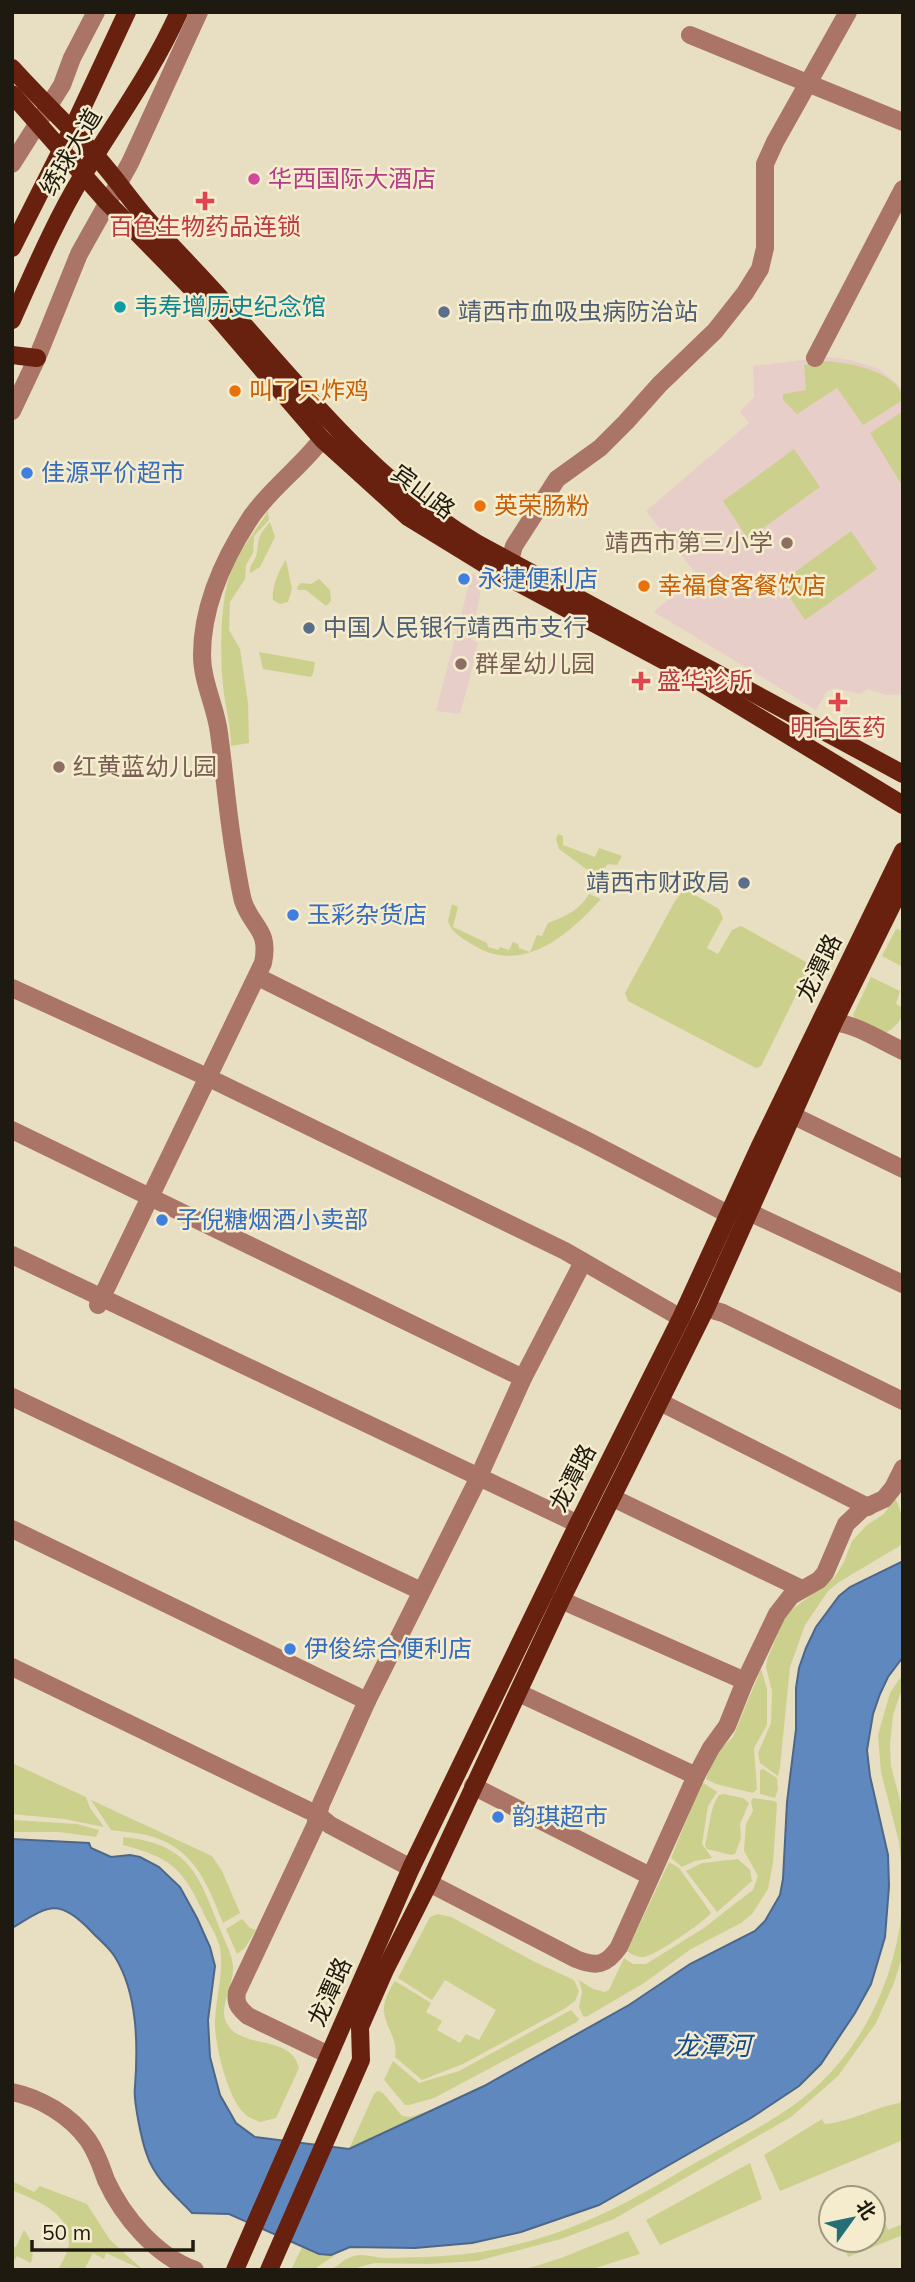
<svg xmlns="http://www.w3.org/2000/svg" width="915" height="2282" viewBox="0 0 915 2282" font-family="Mulish,'Noto Sans SC',sans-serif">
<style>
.education{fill:#e8cec9}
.green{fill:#cbd18c}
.water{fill:#5f88bf;stroke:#4c678a;stroke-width:2}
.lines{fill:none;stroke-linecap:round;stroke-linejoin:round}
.minor{stroke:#aa7567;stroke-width:18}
.major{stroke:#69210f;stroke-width:18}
.hotel-dot{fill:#d1479c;stroke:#f5ecce;stroke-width:2.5}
.health-dot{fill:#e0444e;stroke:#f5ecce;stroke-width:2.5}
.culture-dot{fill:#0f9aa8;stroke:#f5ecce;stroke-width:2.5}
.service-dot{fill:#5c6f8a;stroke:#f5ecce;stroke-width:2.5}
.food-dot{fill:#e8710a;stroke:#f5ecce;stroke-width:2.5}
.shop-dot{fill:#3f7fe0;stroke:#f5ecce;stroke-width:2.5}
.education-dot{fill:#8d6e63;stroke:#f5ecce;stroke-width:2.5}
.labels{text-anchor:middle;stroke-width:5;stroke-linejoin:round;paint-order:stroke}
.street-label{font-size:24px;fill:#1e1a10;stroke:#f5ecce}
.hotel-label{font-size:24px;fill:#b23c85;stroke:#f5ecce;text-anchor:start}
.health-label{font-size:24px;fill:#be3a42;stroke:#f5ecce}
.culture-label{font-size:24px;fill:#0d838f;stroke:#f5ecce;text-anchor:start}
.service-label{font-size:24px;fill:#4e5e75;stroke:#f5ecce;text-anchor:start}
.food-label{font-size:24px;fill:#c56008;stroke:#f5ecce;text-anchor:start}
.shop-label{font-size:24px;fill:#366cbe;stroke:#f5ecce;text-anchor:start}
.education-label{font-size:24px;fill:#785e54;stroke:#f5ecce;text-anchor:start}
.water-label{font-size:26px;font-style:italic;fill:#124a8e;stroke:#f5ecce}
</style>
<rect width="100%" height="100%" fill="#e8dec1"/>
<g class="education">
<polygon points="826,357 851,360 879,369 903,389 903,694 886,695 868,689 860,694 835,688 827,691 816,710 654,612 697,575 646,511 749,423 740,412 754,397 753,366"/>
<polygon points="472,573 483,580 471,639 478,643 468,685 460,714 436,711"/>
</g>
<g class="green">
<path d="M826,361C849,363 900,371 903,400L863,425L837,388L797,414L783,400V394L806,390L804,365Z"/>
<polygon points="903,411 903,487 870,433"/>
<polygon points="794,449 820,487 748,539 723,501"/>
<path d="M268,511L269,520L254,536L253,553L246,565L245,579L230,602L229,630L240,649L248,703L249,743L231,746C231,725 225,706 223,686C220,656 220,606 229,577C237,553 255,532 268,511Z"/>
<path d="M270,522L275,537L260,567L250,573C249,564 256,561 257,552C259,536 259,535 270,522Z"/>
<polygon points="851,531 877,569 805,620 780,583"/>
<path d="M286,560L292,589L288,602L280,604L273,600C271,589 279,569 286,560Z"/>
<polygon points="319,579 330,590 331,601 326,606 306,590 298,590 297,587 301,583 311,584"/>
<polygon points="259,652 315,662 313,674 311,677 263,669"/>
<polygon points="558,834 563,836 563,845 595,857 599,848 622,856 617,865 608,864 598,875 593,874 559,849 556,839"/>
<polygon points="683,891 688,891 719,909 723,918 707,948 718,954 732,930 741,926 806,962 807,973 761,1066 756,1068 628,1001 625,993 675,901"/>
<path d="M589,894L601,899C569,934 524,975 475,946C465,940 451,933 448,921L452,904L458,907L453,927L487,943L488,947L498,950L500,947L509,950L513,942L518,944L519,948L530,952L537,935L542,936L548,923C564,917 580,910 589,894Z"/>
<polygon points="896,929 903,931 903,967 882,956"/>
<path d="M871,977L900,991L896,1004L903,1008C903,1021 894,1028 884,1034L856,1020L853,1015Z"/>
<polygon points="895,1497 903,1518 903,1544 839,1582 828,1591 805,1625 790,1667 780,1767 778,1776 760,1763 758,1753 771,1723 772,1691 766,1667 767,1660 786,1614 834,1578 844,1562 852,1541 867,1525 884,1514"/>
<polygon points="761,1669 767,1689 767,1725 754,1748 757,1789 753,1793 716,1784 706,1779 716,1753 733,1737"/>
<polygon points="903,1674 903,1686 893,1715 890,1744 891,1766 903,1811 903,1881 899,1842 881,1772 878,1735 890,1693"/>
<polygon points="12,1763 86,1797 90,1808 104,1827 64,1819 12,1814"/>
<polygon points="763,1769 777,1778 778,1789 775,1798 760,1794 760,1770"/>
<polygon points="702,1782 717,1792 708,1806 702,1844 712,1858 695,1861 682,1867 671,1858"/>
<path d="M724,1794L743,1798L749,1803L740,1824L741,1838L735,1854L731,1855L707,1849L705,1845C710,1828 709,1809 719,1795Z"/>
<polygon points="753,1798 775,1801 777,1804 773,1863 768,1889 752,1914 741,1923 691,1949 644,1983 586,2017 583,2016 579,2007 582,1992 579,1980 593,1989 605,1992 609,1990 624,1958 633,1964 646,1964 704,1928 737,1902 753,1890 758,1876 744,1851 746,1824 753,1811 751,1801"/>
<path d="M91,1800L212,1856L222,1871L240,1913L223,1923C209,1888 197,1854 159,1839C145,1833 126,1832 111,1830Z"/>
<polygon points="12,1820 77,1824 99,1830 96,1837 59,1832 12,1832"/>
<path d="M123,1837C189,1844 198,1873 220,1929C225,1943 233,1954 233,1969C233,1986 219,2007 226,2022C240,2051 291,2033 299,2068L276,2118L260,2122C256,2120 249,2118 246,2115C228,2101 214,2043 215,2021C216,1999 222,1978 221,1957C221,1943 213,1930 206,1918C184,1871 174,1858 123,1845Z"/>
<polygon points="738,1859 750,1870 752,1881 717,1912 686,1871 702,1863"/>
<path d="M669,1862L679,1868L711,1913C704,1922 655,1956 643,1957C637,1957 632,1955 627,1951Z"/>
<path d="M903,1894V1954L894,1983L876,2023L838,2076L791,2117L614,2219L561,2239L477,2261L429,2264L374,2263L349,2270H331C338,2265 346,2258 354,2256C363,2253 376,2258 385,2258C419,2257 453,2257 486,2251C560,2238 617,2210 681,2171C717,2150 756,2131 791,2107C860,2059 899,1978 903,1894Z"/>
<path d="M438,1914L451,1917L535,1962L574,1980L579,1991L575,2001L564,2009L463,2064L422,2080L395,2057C399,2038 383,2026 384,2007C385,1997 390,1989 395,1981L431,2003L426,2012L442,2021L437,2030L460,2043L466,2034L479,2040L496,2010L445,1980L432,2000L398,1978L430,1917Z"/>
<polygon points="242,1919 250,1928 256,1930 245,1948 237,1954 226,1929"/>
<polygon points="571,2010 579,2019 577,2022 434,2098 409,2105 405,2105 384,2080 393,2061 419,2083 459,2071"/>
<polygon points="378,2091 383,2093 402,2116 410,2117 428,2111 349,2149 374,2094"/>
<path d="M903,2099V2140L780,2191L764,2155L822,2119L825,2124C850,2122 873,2108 899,2103Z"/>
<polygon points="750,2163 762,2199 660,2245 646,2220"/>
<path d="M12,2181L34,2192L40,2186L87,2204L110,2240L143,2270L106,2253L104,2259L93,2253L84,2270H58C62,2262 68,2253 69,2244C71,2212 35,2200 12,2190Z"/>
<polygon points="871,2191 888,2230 903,2224 903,2235 848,2257 846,2252 873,2240 873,2198 852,2197"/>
<path d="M24,2230C32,2241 35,2251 31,2263L17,2256L12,2264V2246L16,2247Z"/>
<polygon points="628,2231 640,2254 589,2270 523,2270 561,2258"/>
<path d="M303,2245C316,2253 328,2256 341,2251L313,2270H291Z"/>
</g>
<path class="water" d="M903,1561V1657L888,1677L880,1694L873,1714L867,1750L870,1776L888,1855L889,1886L885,1937L871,1984L855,2013L821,2064L799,2086L751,2118L599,2205L521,2232L472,2243L415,2248L350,2247L331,2255L319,2254L229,2214L192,2213C175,2195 155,2179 147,2155C142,2142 133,2100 135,2087C138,2046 138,1994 115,1957C109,1947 98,1939 90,1930C57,1896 47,1907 12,1928V1839L89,1843L91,1848L111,1857L130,1855L140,1857L159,1867L180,1887L197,1918L210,1947L215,1966L208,2020L210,2057L220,2095L236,2123L255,2137L349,2149L484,2086L629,2005L690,1964L755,1931L765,1921L780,1895L783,1879L787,1802L796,1729V1688L799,1668L806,1648L816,1627L839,1596L850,1587Z"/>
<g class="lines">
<g class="minor">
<polyline points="690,35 903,122"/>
<polyline points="12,164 62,85 72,58 96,12"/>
<polyline points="815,358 903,189"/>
<polyline points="12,411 37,358 79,254 130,163 199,12"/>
<polyline points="510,560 514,546 557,479 600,448 626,422 660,384 715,331 745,293 760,269 765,248 765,164 775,142 848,12"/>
<polyline points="258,977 586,1140 728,1214"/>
<polyline points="12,988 207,1077 565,1251 681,1318"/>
<path d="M834,1022C858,1025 881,1041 903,1051"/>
<polyline points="794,1116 903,1169"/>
<polyline points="12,1130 523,1378"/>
<polyline points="749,1212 903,1284"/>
<polyline points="12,1255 578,1524"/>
<path d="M98,1305L263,963C270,929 252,928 243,901C240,889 238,876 236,864C228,820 225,777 219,733C216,707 202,682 202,655C202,605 224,558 251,517C271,488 301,467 322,439"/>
<polyline points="706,1308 723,1313 903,1401"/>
<polyline points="12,1397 421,1591"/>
<polyline points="660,1402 868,1507"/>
<polyline points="613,1498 802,1589"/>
<polyline points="12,1529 367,1701"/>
<polyline points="561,1600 745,1681"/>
<polyline points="12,1667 318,1815 330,1825 411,1868"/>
<polyline points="519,1693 696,1776"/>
<polyline points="473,1786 650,1876"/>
<path d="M429,1883L576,1959C596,1967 606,1966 619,1947L696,1776L711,1748L727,1726L745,1681L777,1614L791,1596L819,1580L825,1573L846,1524L862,1509L884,1499L893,1488L903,1468"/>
<path d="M329,2055L248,2016C239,2008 235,2004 237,1992L315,1826L321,1804L367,1701L475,1485L523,1378L583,1262"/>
<path d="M12,2092C41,2098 71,2116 88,2140C97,2153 101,2166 106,2180C123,2217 156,2256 195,2270"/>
</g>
<g class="major">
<path d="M12,68C39,98 69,126 96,156C114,176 129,198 146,218C171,246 197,272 222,300C300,388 376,484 478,544L903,774"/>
<polyline points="12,94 107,202 200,297 322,439 408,517 496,571 676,667 903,805"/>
<polyline points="12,248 77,119 127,12"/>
<path d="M12,320C34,271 55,221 83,175C116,121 153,70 179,12"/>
<polyline points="12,355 37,358"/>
<polyline points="235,2270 411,1868 578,1524 681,1318 759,1148 903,851"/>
<polyline points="269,2270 361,2060 360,2027 385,1970 429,1883 561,1600 706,1308 834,1022 903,883"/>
</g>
</g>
<circle class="hotel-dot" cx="254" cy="179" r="7"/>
<g class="health-dot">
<path d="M201.5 190.5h7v7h7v7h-7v7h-7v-7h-7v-7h7z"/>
<path d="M637.5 670.5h7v7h7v7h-7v7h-7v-7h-7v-7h7z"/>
<path d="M834.5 691.5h7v7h7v7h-7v7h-7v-7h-7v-7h7z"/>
</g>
<circle class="culture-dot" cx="120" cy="307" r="7"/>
<g class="service-dot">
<circle cx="444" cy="312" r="7"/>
<circle cx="309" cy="628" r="7"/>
<circle cx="744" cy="883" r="7"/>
</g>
<g class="food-dot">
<circle cx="235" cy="391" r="7"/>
<circle cx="480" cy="506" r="7"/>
<circle cx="644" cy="586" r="7"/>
</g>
<g class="shop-dot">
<circle cx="27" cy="473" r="7"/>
<circle cx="464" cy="579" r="7"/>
<circle cx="293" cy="915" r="7"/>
<circle cx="162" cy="1220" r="7"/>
<circle cx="290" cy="1649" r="7"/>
<circle cx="498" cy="1817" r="7"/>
</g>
<g class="education-dot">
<circle cx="787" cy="543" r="7"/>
<circle cx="461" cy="664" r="7"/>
<circle cx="59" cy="767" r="7"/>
</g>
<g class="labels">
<g class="street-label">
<text transform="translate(71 152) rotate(-59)" y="8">绣球大道</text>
<text transform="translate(423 492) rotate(37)" y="8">宾山路</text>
<text transform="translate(819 968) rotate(-64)" y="8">龙潭路</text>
<text transform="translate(573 1478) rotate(-63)" y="8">龙潭路</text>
<text transform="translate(330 1992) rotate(-66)" y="8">龙潭路</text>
</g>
<g class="hotel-label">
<text x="268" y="187">华西国际大酒店</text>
</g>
<g class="health-label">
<text x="205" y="235">百色生物药品连锁</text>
<text x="657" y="689" text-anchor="start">盛华诊所</text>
<text x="838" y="736">明合医药</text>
</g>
<g class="culture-label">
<text x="134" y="315">韦寿增历史纪念馆</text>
</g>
<g class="service-label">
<text x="458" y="320">靖西市血吸虫病防治站</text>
<text x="323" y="636">中国人民银行靖西市支行</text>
<text x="730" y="891" text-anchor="end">靖西市财政局</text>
</g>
<g class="food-label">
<text x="249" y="399">叫了只炸鸡</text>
<text x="494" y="514">英荣肠粉</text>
<text x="658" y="594">幸福食客餐饮店</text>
</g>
<g class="shop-label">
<text x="41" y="481">佳源平价超市</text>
<text x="478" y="587">永捷便利店</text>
<text x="307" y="923">玉彩杂货店</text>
<text x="176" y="1228">子倪糖烟酒小卖部</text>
<text x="304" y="1657">伊俊综合便利店</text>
<text x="512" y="1825">韵琪超市</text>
</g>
<g class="education-label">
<text x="773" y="551" text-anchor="end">靖西市第三小学</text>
<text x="475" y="672">群星幼儿园</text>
<text x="73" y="775">红黄蓝幼儿园</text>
</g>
<g class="water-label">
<text x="712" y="2055">龙潭河</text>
</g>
</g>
<rect width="915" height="2282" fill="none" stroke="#1e1a10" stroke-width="28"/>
<g transform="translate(852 2219) rotate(57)"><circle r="33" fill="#f5ecce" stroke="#9f9882" stroke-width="2"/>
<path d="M0-5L12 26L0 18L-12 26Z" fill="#256e78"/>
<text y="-10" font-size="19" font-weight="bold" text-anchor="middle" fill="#1e1a10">北</text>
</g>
<path d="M32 2240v10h161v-10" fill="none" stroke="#1e1a10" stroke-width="3.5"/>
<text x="42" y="2240" font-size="21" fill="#1e1a10" stroke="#f5ecce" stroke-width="5" paint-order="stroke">50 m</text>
</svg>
